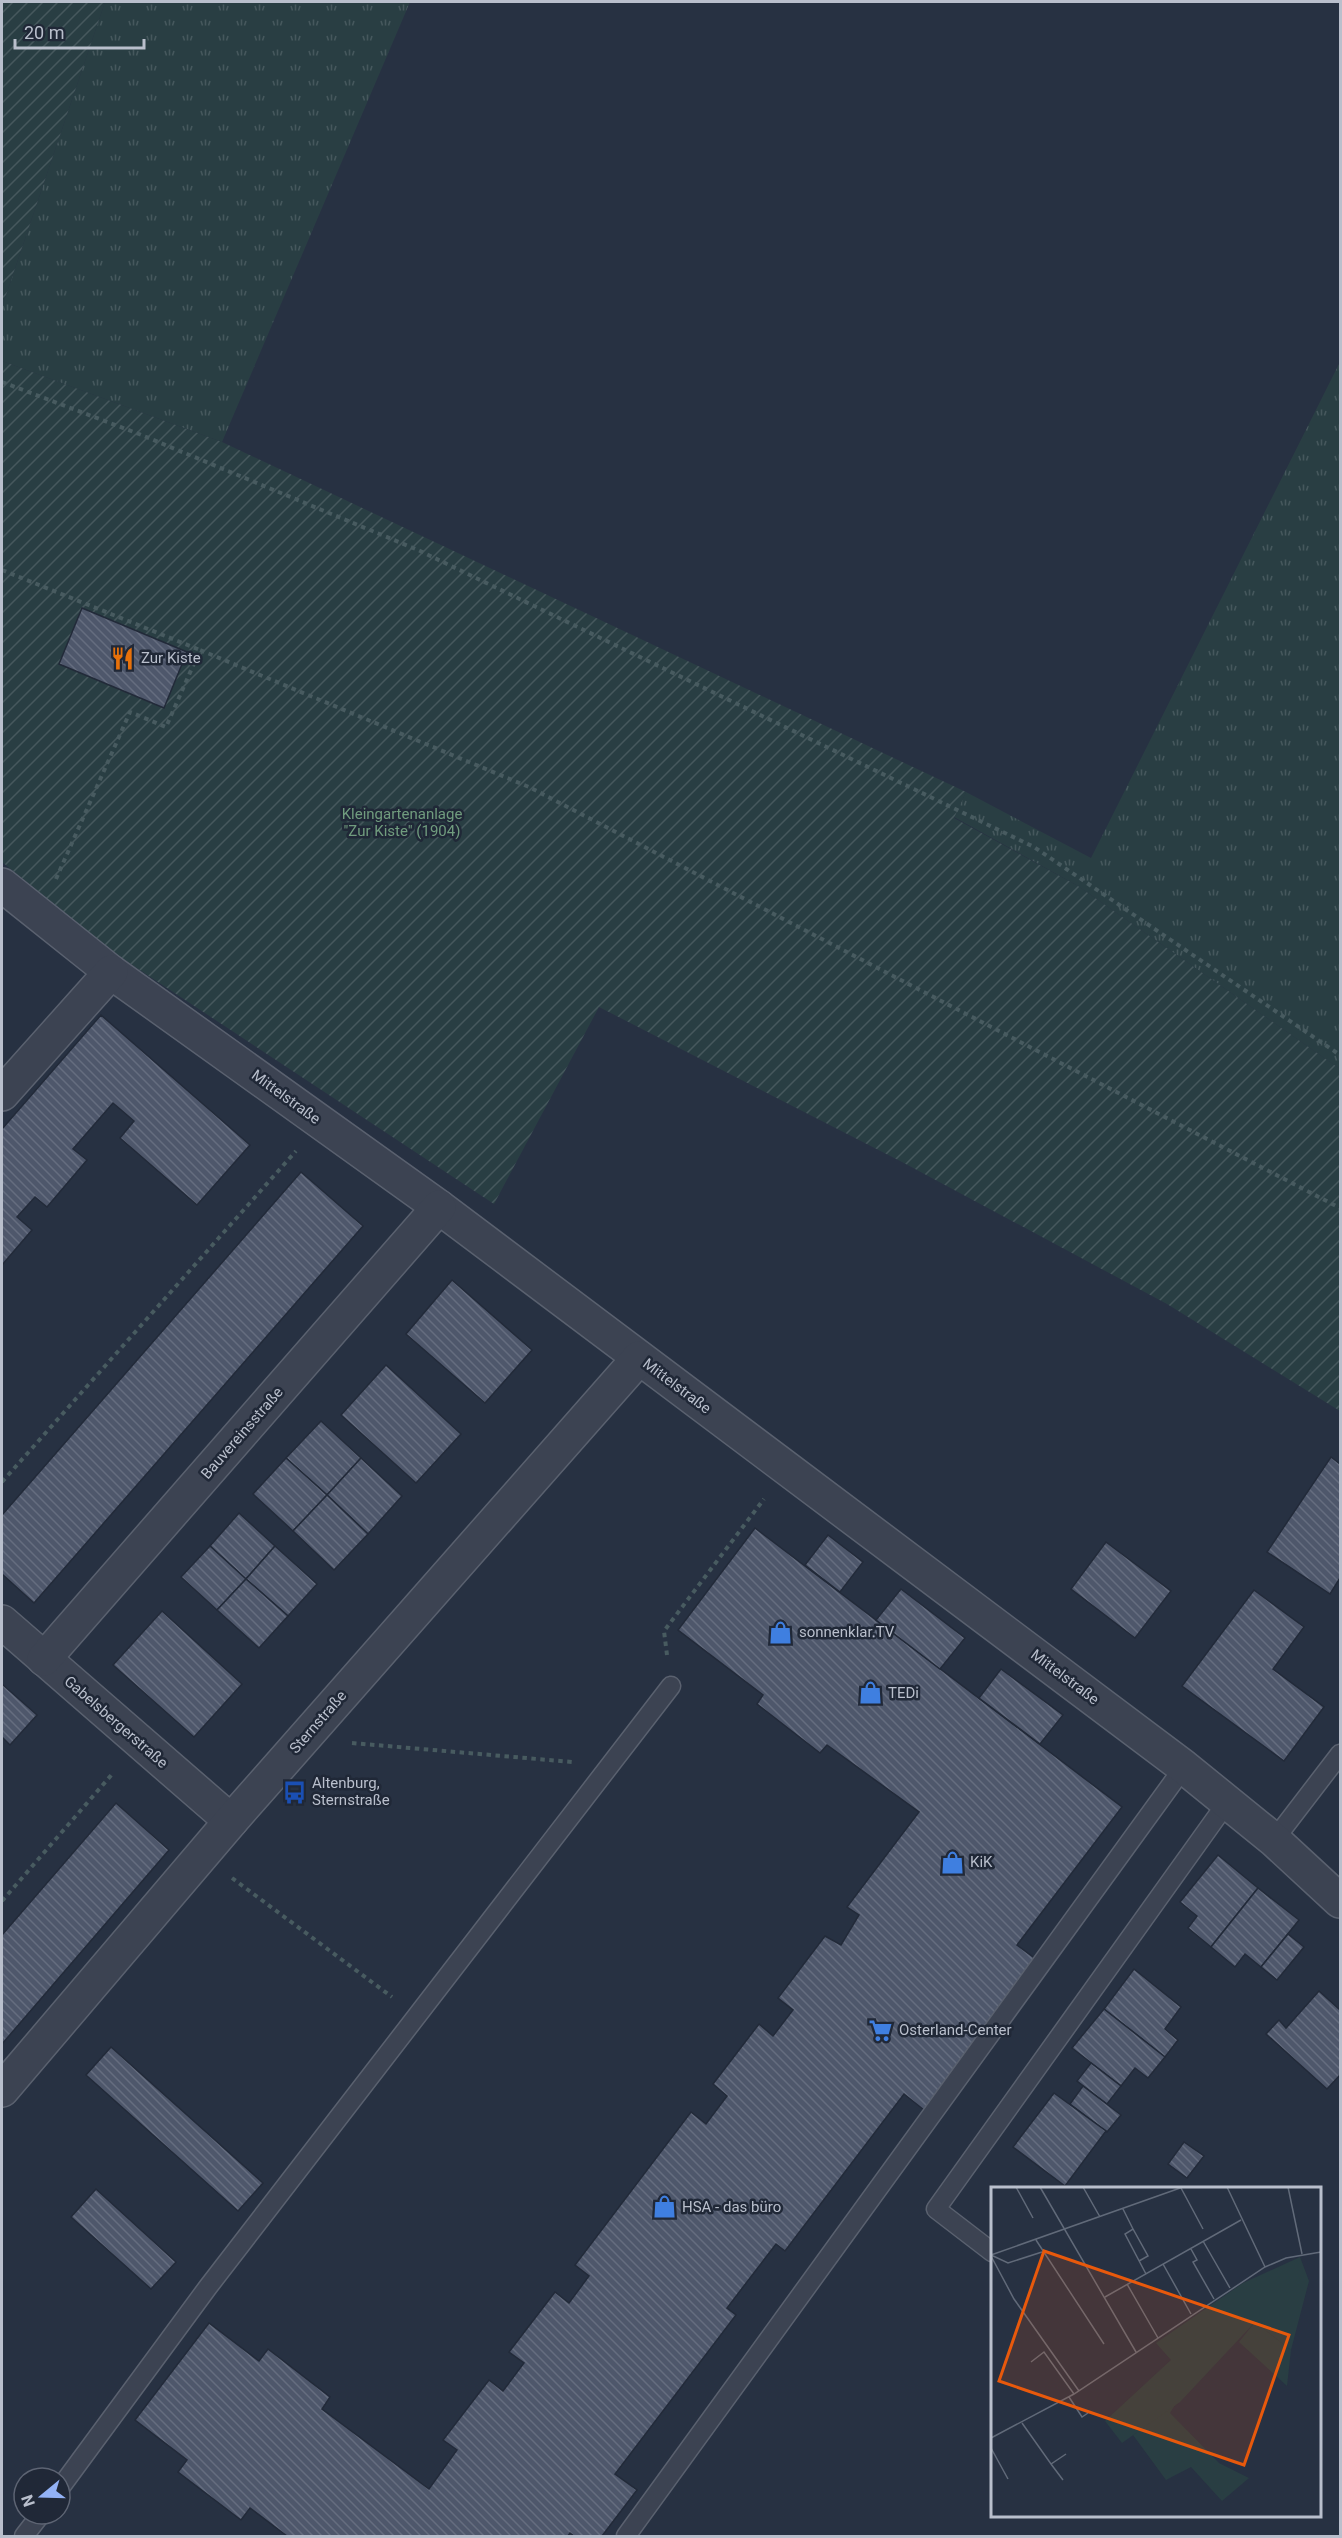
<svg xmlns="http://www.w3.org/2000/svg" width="1342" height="2538" viewBox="0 0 1342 2538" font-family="Roboto,sans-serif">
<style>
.grass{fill:url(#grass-tufts)}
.garden{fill:url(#garden-furrows)}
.building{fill:url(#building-back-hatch);stroke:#222a39;stroke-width:1.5}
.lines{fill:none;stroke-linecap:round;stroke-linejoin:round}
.lane-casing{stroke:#5a616f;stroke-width:21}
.street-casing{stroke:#5a616f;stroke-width:36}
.path{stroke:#485b60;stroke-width:4;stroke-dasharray:4.5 4.5;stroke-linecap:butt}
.lane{stroke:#3c4352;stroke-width:18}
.street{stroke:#3c4352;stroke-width:33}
.labels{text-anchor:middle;stroke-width:5;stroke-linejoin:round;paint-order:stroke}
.poi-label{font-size:15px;fill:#b9bfcc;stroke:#202837;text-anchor:start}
.park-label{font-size:15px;fill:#709c7e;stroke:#202837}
.street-label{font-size:15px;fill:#b9bfcc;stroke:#202837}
.inset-road{fill:none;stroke:#616a79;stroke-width:1.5}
.view{fill:#e8590c;fill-opacity:0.15;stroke:#e8590c;stroke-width:3}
.inset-edge{fill:none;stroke:#b9bfcc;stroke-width:3}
</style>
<defs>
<pattern id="grass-tufts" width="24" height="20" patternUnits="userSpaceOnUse" patternTransform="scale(1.5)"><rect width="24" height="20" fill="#293e43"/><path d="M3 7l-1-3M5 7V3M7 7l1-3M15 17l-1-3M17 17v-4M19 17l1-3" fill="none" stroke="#46585d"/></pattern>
<pattern id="garden-furrows" width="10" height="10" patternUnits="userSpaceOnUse" patternTransform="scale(1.5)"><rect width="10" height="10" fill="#293e43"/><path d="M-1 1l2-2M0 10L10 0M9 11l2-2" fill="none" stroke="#46585d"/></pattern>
<pattern id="building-back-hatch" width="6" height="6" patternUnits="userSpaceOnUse" patternTransform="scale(1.5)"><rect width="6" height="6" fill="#4e576b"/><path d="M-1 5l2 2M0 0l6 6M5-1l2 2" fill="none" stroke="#656d7f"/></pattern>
</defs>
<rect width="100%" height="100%" fill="#273142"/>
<g class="grass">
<polygon points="105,2 410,2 222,442 2,361 2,307"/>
<polygon points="1340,362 1340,1069 1078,886 954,817 966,792 1091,858"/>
</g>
<g class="garden">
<polygon points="2,2 105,2 2,307"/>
<polygon points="2,361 222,442 966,792 954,818 1078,886 1340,1069 1340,1411 1167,1304 902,1162 599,1007 494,1204 114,953 2,862"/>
</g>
<g class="building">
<polygon points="82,608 187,652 164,708 59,664"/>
<polygon points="101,1015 250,1145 197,1205 120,1138 134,1121 113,1103 73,1149 87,1160 47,1207 35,1197 17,1217 32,1230 2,1265 2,1129"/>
<polygon points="301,1172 363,1226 34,1603 2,1574 2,1515"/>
<polygon points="452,1280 532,1350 485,1403 406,1334"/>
<polygon points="386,1365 461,1434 416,1483 341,1415"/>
<polygon points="321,1421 361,1458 327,1495 286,1458"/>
<polygon points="1331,1457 1340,1464 1340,1578 1330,1594 1267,1552"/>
<polygon points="286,1458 327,1495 293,1531 253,1494"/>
<polygon points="361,1458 402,1496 368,1534 327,1495"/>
<polygon points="327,1495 368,1534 334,1570 293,1531"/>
<polygon points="239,1513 275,1546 246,1579 210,1546"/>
<polygon points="755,1528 1122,1807 1017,1945 1037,1960 924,2110 904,2094 785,2251 776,2244 727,2308 736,2315 615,2474 637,2490 602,2536 574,2536 570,2533 568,2536 287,2536 250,2508 241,2520 178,2472 187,2460 135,2420 209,2323 259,2361 268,2349 330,2397 322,2409 429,2489 457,2450 443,2440 489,2380 503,2391 524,2363 509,2352 555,2292 569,2303 589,2276 575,2265 691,2112 706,2124 727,2096 713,2084 759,2024 773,2036 793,2010 778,1998 825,1936 841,1945 859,1915 847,1907 919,1812 827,1745 820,1753 757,1704 763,1695 678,1630"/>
<polygon points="828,1535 863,1562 840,1592 805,1565"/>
<polygon points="1106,1542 1171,1591 1135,1638 1071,1589"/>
<polygon points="210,1546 246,1579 217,1610 181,1577"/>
<polygon points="275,1546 317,1584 288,1616 246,1579"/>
<polygon points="246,1579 288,1616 259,1648 217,1610"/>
<polygon points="901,1589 965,1638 940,1669 876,1620"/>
<polygon points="1254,1590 1304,1627 1273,1669 1324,1707 1284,1761 1182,1686"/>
<polygon points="162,1611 242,1684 194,1737 113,1665"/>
<polygon points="1001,1669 1063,1715 1040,1744 979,1698"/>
<polygon points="2,1684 37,1715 10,1745 2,1737"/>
<polygon points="116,1803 169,1850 2,2044 2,1935"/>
<polygon points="1218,1855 1258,1888 1211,1947 1188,1928 1197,1916 1180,1902"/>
<polygon points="1258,1888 1299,1920 1261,1967 1245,1954 1235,1967 1211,1947"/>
<polygon points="1288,1934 1304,1947 1277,1980 1261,1967"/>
<polygon points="1134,1969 1181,2007 1165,2029 1178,2040 1165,2057 1104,2009"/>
<polygon points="1319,1991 1340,2010 1340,2075 1327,2089 1266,2034 1279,2020 1286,2028"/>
<polygon points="1104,2009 1165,2057 1148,2078 1135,2068 1121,2086 1072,2048"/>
<polygon points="111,2047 263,2183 238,2211 86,2075"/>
<polygon points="1091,2063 1121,2086 1107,2104 1077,2081"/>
<polygon points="1083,2086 1121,2115 1107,2132 1070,2104"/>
<polygon points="1054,2093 1106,2131 1065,2186 1013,2147"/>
<polygon points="1184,2142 1204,2156 1187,2178 1168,2164"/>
<polygon points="96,2189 176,2262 151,2289 71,2217"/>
</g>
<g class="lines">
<defs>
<g id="lane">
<polyline points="1274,1840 1340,1754"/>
<polyline points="992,2252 936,2209 1228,1801"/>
<polyline points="60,2488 208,2287 671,1686"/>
<polyline points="24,2536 41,2514"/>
<polyline points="626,2536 1184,1767"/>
</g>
<g id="street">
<polyline points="2,885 111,972 439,1207 1184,1767 1274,1840 1340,1901"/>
<polyline points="2,1094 111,972"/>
<polyline points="2,1622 231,1821"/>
<polyline points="44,1659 439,1207"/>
<polyline points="2,2090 231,1821 639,1358"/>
</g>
</defs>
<use href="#lane" class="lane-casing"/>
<use href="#street" class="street-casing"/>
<g class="path">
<polyline points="2,382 139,434 418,550 1034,847 1340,1055"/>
<polyline points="2,570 200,650"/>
<polyline points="56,879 130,712 166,727 200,650 529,787 1340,1208"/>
<polyline points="2,1482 296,1151"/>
<polyline points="667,1655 664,1631 764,1499"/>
<polyline points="352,1743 572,1762"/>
<polyline points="232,1878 392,1997"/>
<polyline points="2,1901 114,1772"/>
</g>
<use href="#lane" class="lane"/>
<use href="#street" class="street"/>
</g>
<defs>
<symbol id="restaurant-bare" viewBox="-9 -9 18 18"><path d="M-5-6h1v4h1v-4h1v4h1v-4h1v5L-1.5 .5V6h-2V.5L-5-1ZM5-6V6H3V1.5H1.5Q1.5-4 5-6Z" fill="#e8710a" stroke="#202837" stroke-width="2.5" paint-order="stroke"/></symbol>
<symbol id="shop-bare" viewBox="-9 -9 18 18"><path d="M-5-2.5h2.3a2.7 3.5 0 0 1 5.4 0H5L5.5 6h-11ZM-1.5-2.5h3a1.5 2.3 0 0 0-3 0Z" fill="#3f7fe0" stroke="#202837" stroke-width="2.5" paint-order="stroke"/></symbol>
<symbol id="bus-bare" viewBox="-9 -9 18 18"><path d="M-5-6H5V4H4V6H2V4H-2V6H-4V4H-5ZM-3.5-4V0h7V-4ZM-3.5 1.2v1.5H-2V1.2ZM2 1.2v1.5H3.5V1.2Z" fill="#1a4fb4" stroke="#202837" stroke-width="2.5" paint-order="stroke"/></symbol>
<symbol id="supermarket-bare" viewBox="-9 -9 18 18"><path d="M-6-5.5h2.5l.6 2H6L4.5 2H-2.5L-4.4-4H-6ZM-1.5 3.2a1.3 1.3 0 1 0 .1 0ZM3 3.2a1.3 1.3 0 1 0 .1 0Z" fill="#3f7fe0" stroke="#202837" stroke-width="2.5" paint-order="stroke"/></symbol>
</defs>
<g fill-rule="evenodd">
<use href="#restaurant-bare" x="106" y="642" width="33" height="33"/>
<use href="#shop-bare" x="764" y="1616" width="33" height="33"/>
<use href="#shop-bare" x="854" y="1676" width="33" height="33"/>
<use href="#bus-bare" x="278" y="1776" width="33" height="33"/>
<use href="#shop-bare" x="936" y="1846" width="33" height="33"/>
<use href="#supermarket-bare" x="864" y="2014" width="33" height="33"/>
<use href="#shop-bare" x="648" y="2190" width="33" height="33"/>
</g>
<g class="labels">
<g class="poi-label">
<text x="141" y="663">Zur Kiste</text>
<text x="799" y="1637">sonnenklar.TV</text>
<text x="888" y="1698">TEDi</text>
<text x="312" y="1788">Altenburg,<tspan x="312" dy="17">Sternstraße</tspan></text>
<text x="970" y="1867">KiK</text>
<text x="899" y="2035">Osterland-Center</text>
<text x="682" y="2212">HSA - das büro</text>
</g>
<g class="park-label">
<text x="402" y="819">Kleingartenanlage<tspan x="402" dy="17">"Zur Kiste" (1904)</tspan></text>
</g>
<g class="street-label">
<text transform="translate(286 1097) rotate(36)" y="5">Mittelstraße</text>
<text transform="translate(677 1386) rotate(37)" y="5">Mittelstraße</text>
<text transform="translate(242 1433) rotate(-49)" y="5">Bauvereinsstraße</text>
<text transform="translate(1065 1677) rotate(37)" y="5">Mittelstraße</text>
<text transform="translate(116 1722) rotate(41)" y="5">Gabelsbergerstraße</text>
<text transform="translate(318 1722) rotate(-49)" y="5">Sternstraße</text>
</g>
</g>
<g transform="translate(991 2187)">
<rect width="330" height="330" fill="#273142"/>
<path d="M264,135L300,163L296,199L248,155ZM187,213L179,226L228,276L258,291L231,314L200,280L175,293L142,248Z" fill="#293e43"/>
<path d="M309,70L318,94L300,163L264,135L189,215L131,256L114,234L180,173L165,156L252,96Z" fill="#293e43"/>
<path class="inset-road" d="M25,0L42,31M49,0L145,165M92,0L109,30M236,0L274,80M297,0L311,67M190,1L212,42M132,22L142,42M45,53L113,157M212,54L239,101M200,62L206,73L202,75L223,112M0,68L17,76L51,65M0,68L192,0M0,69L23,112L88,204M148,74L157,69L142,42L134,47L155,87M172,77L200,127M136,97L167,151M114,110L250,33M330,172V215M40,175L53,165L83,207M78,210L91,230L97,226M31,236L60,277L75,267M0,251L83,207L274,80L295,71L330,65M0,261L17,292M60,277L72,293"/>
<path class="view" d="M53,64L298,148L253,278L8,194Z"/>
<rect width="330" height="330" class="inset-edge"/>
</g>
<rect width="1342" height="2538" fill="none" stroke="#b9bfcc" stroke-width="6"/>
<g transform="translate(42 2496) rotate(251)"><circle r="28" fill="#202837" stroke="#5d6473" stroke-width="1.5"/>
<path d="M0-4.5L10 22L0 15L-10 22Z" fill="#93b2f6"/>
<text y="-9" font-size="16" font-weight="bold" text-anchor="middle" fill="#b9bfcc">N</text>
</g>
<path d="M15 39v9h129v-9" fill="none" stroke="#b9bfcc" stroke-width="3"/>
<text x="24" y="39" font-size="18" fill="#b9bfcc" stroke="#202837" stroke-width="4.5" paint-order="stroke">20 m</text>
</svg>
